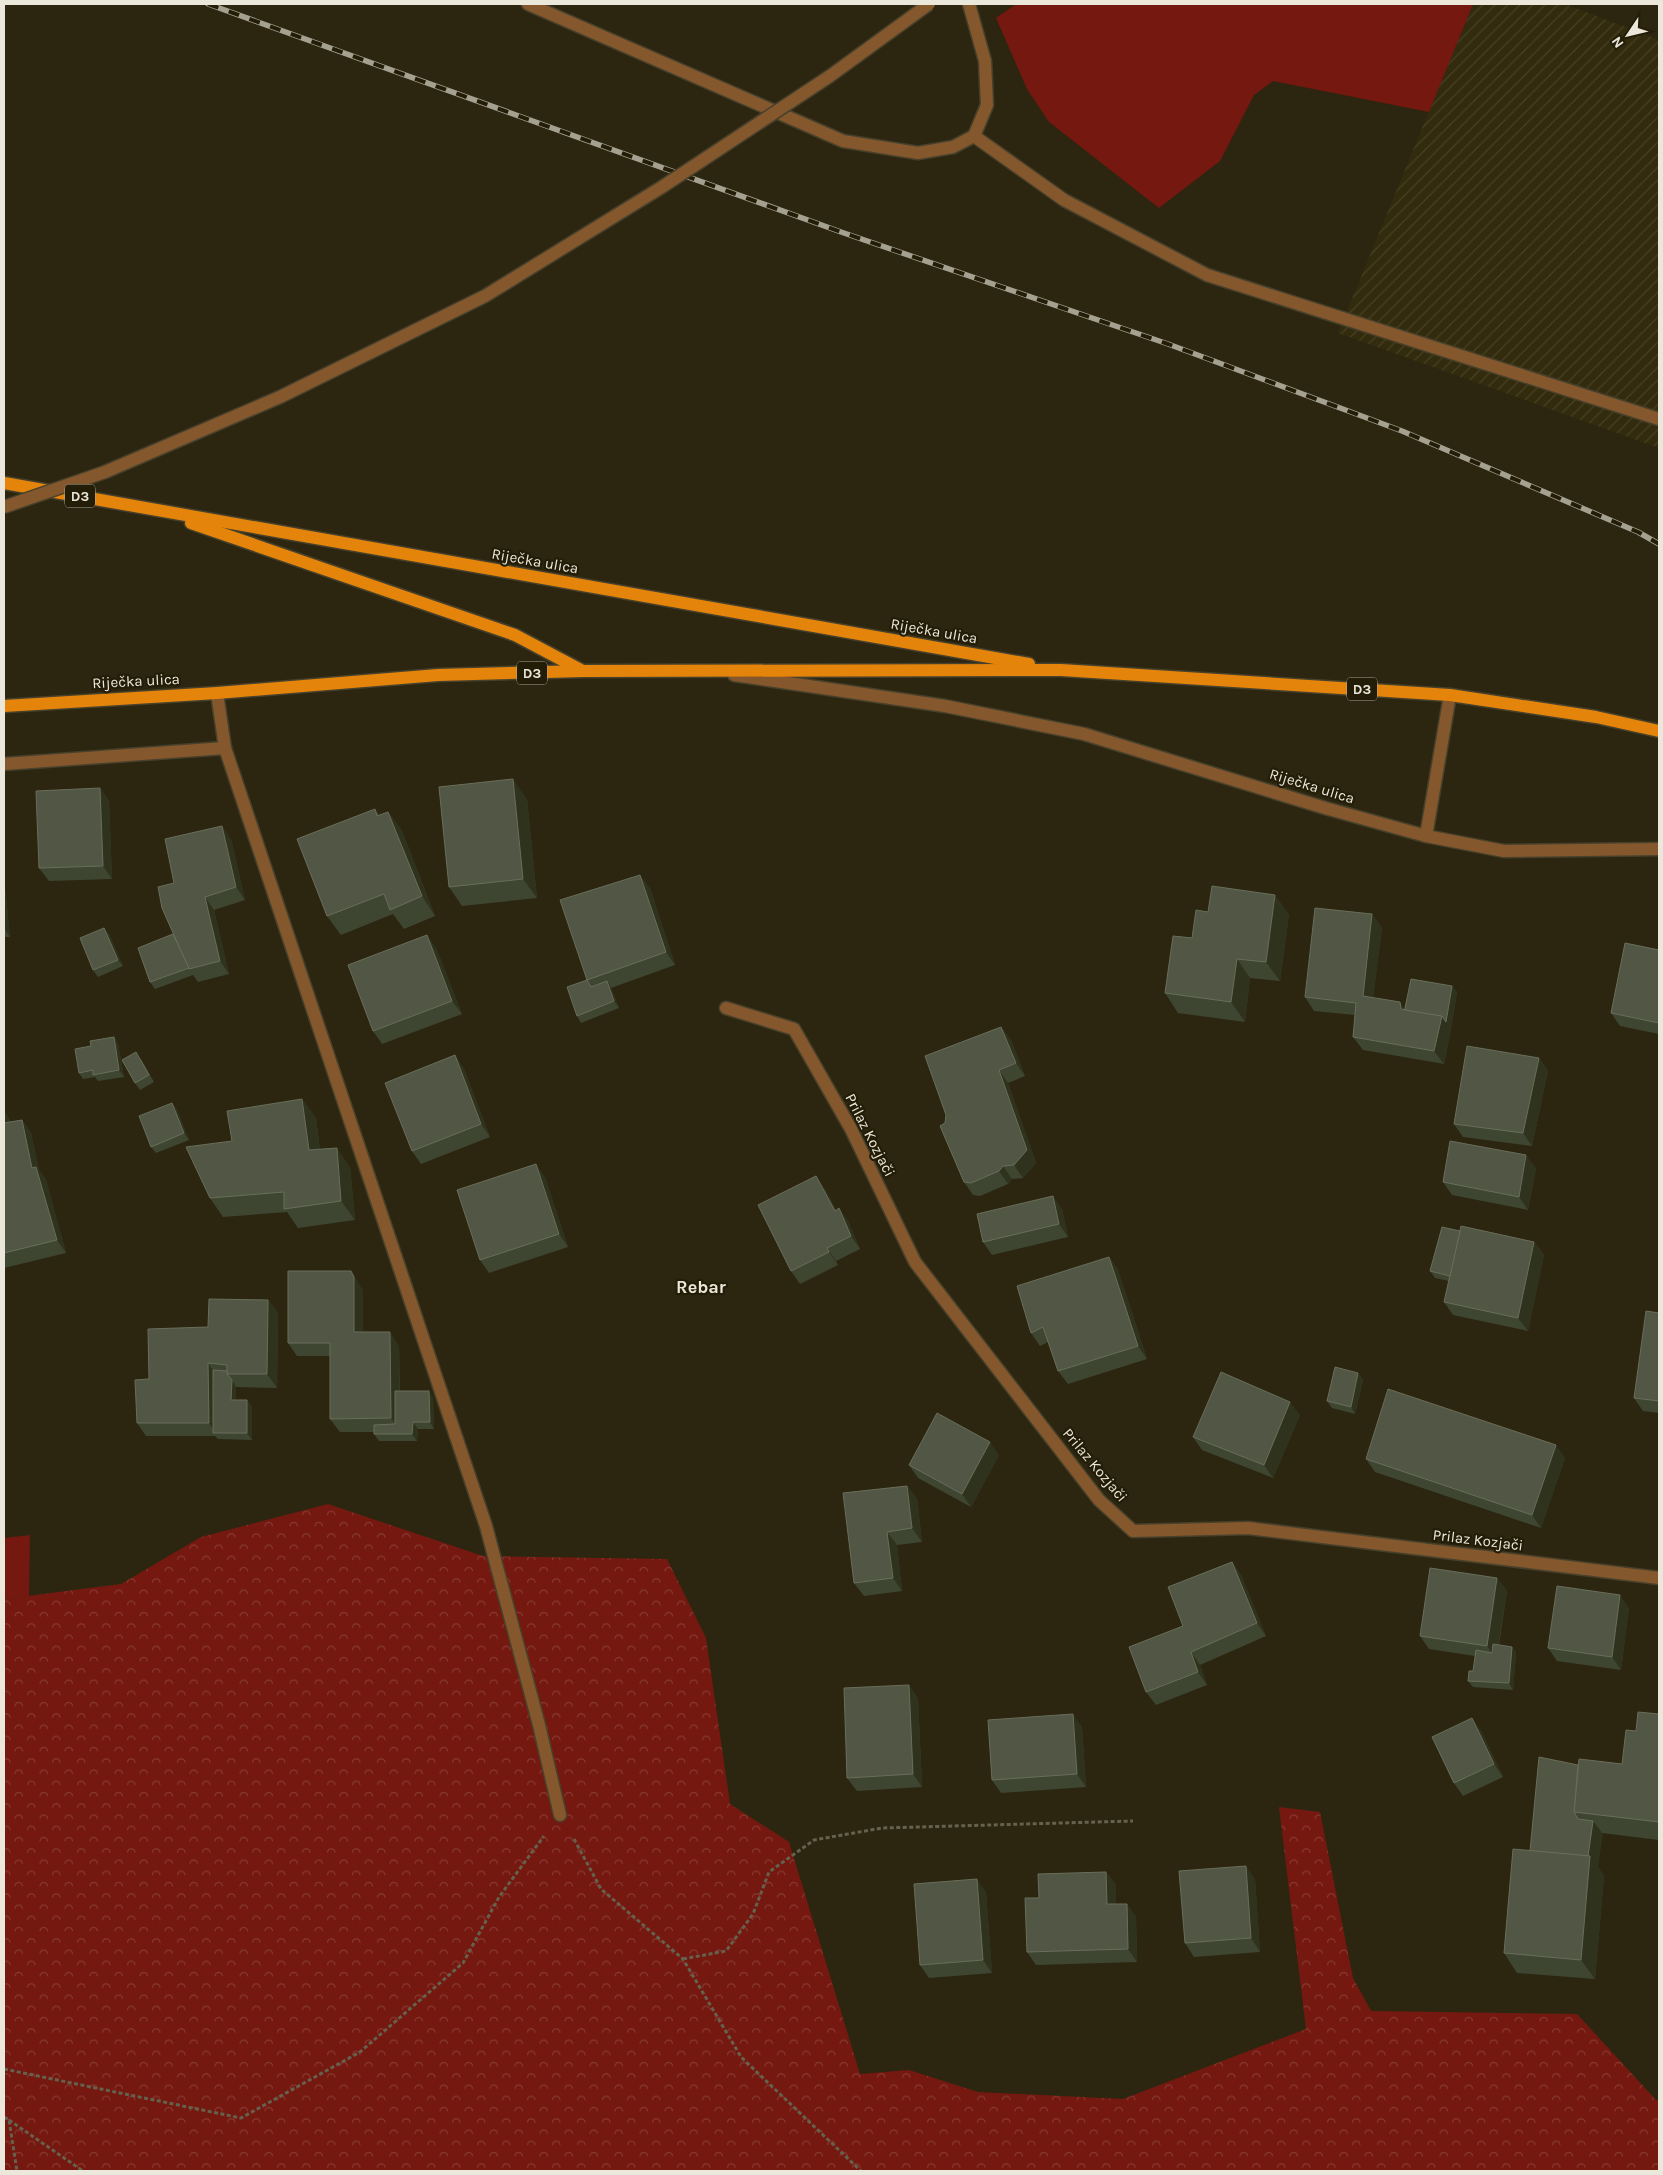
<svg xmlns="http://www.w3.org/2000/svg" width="1663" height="2175" viewBox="0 0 1663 2175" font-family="Karla,sans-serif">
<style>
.industrial{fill:url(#industrial-furrows)}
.grass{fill:#741810}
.forest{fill:url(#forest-crowns)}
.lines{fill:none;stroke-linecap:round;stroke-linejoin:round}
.service-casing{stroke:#47412c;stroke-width:15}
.minor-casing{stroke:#47412c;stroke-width:15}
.primary-casing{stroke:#47412c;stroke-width:15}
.path{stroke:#66614d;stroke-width:3;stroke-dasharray:4 2.5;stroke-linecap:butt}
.service{stroke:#85572c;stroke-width:12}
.minor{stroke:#85572c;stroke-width:12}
.primary{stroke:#e4840a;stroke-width:12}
.rail-casing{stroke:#a5a190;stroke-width:5.5}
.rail{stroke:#231d07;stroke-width:4;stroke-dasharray:11;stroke-linecap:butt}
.tertiary-bridge-casing{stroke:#47412c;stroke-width:15;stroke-linecap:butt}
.tertiary-bridge{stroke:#85572c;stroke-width:12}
.wall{fill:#3e4632}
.shaded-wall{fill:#2f321d}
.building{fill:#515744;stroke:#696e5b}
.labels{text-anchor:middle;stroke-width:4.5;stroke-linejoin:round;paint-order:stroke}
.shield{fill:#231d07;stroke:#afaa9b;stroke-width:1}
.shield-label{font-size:14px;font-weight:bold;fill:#ebe7da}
.street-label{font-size:15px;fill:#ebe7da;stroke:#231d07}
.quarter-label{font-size:18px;font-weight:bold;fill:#ebe7da;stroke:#231d07}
</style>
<defs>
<pattern id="industrial-furrows" width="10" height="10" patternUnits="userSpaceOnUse" patternTransform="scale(1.25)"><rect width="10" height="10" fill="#332b0d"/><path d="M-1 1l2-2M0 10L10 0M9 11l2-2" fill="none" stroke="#474024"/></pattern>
<pattern id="forest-crowns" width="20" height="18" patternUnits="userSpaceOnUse" patternTransform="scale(1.25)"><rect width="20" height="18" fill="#741810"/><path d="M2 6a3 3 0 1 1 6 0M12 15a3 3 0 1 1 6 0" fill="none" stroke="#883a32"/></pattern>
</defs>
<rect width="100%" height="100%" fill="#2c2610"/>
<polygon class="industrial" points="1473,4 1565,4 1659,40 1659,448 1338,333"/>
<g class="grass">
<polygon points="1016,4 1473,4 1429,112 1273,81 1254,95 1220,161 1159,208 1049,122 1027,89 996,18"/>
<polygon points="30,1535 29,1596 4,1599 4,1538"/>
</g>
<polygon class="forest" points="328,1504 483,1556 667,1559 706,1638 730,1804 789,1842 860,2074 909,2070 978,2092 1123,2099 1306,2029 1279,1807 1320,1812 1353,1978 1371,2011 1577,2014 1656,2100 1659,2100 1659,2171 4,2171 4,1599 121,1584 201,1537"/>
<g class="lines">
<defs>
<polyline id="service" points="974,136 1064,200 1207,275 1659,419"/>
<g id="minor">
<polyline points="528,4 843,141 918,153 953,147 974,136 987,105 985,61 969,4"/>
<polyline points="734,675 945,706 1084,734 1325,808 1426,836"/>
<polyline points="217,693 225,748 486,1526 539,1725 560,1815"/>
<polyline points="1450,695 1426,836 1504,851 1659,849"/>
<polyline points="4,764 225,748"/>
<polyline points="726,1008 794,1029 851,1129 915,1262 1099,1500 1133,1531 1248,1528 1659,1578"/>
</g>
<g id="primary">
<polyline points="4,483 1029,664"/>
<polyline points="191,523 515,635 581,670"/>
<polyline points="4,706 217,693 438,675 583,671 1061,670 1450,695 1596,717 1659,731"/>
</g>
</defs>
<use href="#service" class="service-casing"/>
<use href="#minor" class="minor-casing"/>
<use href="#primary" class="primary-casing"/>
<g class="path">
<polyline points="574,1839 601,1889 683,1959 741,2057 861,2171"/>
<polyline points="683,1959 726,1951 753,1914 769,1872 814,1840 882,1828 1133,1821"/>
<polyline points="4,2069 241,2118 360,2052 463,1963 499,1897 544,1836"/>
<polyline points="4,2117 9,2120 17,2171"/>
<polyline points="9,2120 83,2171"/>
</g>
<use href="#service" class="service"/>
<use href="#minor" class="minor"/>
<use href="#primary" class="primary"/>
<defs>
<polyline id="rail" points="208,4 841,232 1168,344 1402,431 1638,532 1659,544"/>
</defs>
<use href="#rail" class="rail-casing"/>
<use href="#rail" class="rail"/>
<defs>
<polyline id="tertiary-bridge" points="4,507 105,472 280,397 485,296 662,187 830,76 929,4"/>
</defs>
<use href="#tertiary-bridge" class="tertiary-bridge-casing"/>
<use href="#tertiary-bridge" class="tertiary-bridge"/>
</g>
<g class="wall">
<polygon points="100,788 109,801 112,879 49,881 39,868"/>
<polygon points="527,799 537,898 462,906 449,887"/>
<polygon points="375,809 379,815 388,812 402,831 435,916 404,929 393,914 341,935 327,916"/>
<polygon points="231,839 245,900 214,910 229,974 198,982 193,975 155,989 150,982 173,934 174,883"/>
<polygon points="4,878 10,937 4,937"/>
<polygon points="650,888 675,965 611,988 619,1008 581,1023 577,1016 587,980"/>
<polygon points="1208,912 1289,914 1280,981 1250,978 1245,1022 1178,1013 1165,993 1192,938"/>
<polygon points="1372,914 1382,928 1373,998 1405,1008 1452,986 1457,992 1451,1029 1444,1064 1363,1050 1353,1037 1355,1015 1314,1011 1305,997"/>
<polygon points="104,928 109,934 123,966 98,977 93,970"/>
<polygon points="436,948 462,1014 382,1044 373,1031"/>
<polygon points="1659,950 1659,1034 1620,1026 1611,1013"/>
<polygon points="1001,1027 1011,1040 1025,1076 1008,1083 1036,1163 1023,1178 1012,1179 1008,1184 980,1196 973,1195 964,1182 945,1123"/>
<polygon points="114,1037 118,1044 124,1077 98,1081 95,1077 83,1079 79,1073 91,1046"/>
<polygon points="455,1055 464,1069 490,1137 421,1164 412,1151"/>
<polygon points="1539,1058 1548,1071 1532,1146 1463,1137 1454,1124"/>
<polygon points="141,1059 154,1082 140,1090 135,1083"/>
<polygon points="302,1099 316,1118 320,1150 350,1167 355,1220 298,1228 287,1212 223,1217 210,1198 232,1141"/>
<polygon points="172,1103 177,1110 189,1140 156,1153 151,1147"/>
<polygon points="4,1111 8,1117 10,1122 22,1120 31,1133 39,1170 46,1180 66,1253 4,1268"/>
<polygon points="1536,1168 1528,1210 1452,1195 1443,1182"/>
<polygon points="545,1177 568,1247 489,1273 480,1260"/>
<polygon points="825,1189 836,1210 848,1221 860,1249 836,1261 838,1265 800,1284 791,1271"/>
<polygon points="1062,1209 1068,1237 992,1255 983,1242"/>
<polygon points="1460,1231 1534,1242 1544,1255 1528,1331 1453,1315 1444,1302 1449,1281 1435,1278 1430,1271"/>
<polygon points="1109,1257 1118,1270 1147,1359 1068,1384 1058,1371 1048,1342 1040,1346 1031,1333"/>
<polygon points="351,1271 363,1291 363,1332 399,1346 400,1391 433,1398 434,1429 418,1429 417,1441 379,1441 374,1434 374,1432 340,1432 330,1419 330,1356 297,1356 288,1343"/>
<polygon points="268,1300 278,1313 277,1388 236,1387 236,1400 247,1400 252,1407 252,1440 218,1439 215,1436 146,1436 137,1423 149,1379 208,1327"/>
<polygon points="1659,1313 1659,1413 1643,1411 1634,1398"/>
<polygon points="1358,1373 1363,1380 1355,1414 1332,1408 1327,1401"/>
<polygon points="1300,1415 1273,1478 1202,1450 1193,1437"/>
<polygon points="999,1455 971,1507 918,1478 909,1465"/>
<polygon points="1565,1458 1541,1528 1375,1472 1366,1459"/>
<polygon points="907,1486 917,1499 922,1542 897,1545 902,1591 864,1596 854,1583"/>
<polygon points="1232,1562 1241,1575 1266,1636 1200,1665 1207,1685 1156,1705 1146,1692 1183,1626"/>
<polygon points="1497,1578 1507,1591 1499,1645 1512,1647 1516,1653 1513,1690 1473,1687 1468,1681 1473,1671 1475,1656 1429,1649 1420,1636"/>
<polygon points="1629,1608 1621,1670 1557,1661 1548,1648"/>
<polygon points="918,1698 922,1787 857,1791 847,1778"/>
<polygon points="1659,1714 1659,1840 1602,1833 1598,1867 1604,1876 1595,1979 1517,1973 1504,1953 1530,1851 1578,1765 1622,1764 1636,1731"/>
<polygon points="1082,1727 1086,1787 1001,1793 992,1780"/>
<polygon points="1481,1731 1503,1777 1463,1796 1454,1783"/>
<polygon points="1106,1872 1116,1885 1116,1904 1127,1904 1136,1917 1137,1962 1036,1965 1027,1952 1039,1898"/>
<polygon points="1255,1879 1260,1952 1194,1957 1185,1943"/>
<polygon points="986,1892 992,1973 929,1978 920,1965"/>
</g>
<g class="shaded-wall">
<polygon points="513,779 527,799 537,898 523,879"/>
<polygon points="100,788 109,801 112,879 103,866"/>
<polygon points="388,812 402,831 435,916 422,896"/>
<polygon points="222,826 231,839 245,900 236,887"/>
<polygon points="640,875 650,888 675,965 666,952"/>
<polygon points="4,878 10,937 4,928"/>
<polygon points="1275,895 1289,914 1280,981 1266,962"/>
<polygon points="205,897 214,910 229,974 220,961"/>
<polygon points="1372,914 1382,928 1372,1009 1363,996"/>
<polygon points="104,928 109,934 123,966 118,960"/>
<polygon points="427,935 436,948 462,1014 452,1001"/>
<polygon points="1237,959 1250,978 1245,1022 1231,1002"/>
<polygon points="607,981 611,988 619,1008 614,1001"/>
<polygon points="1452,986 1457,992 1451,1029 1444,1064 1434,1051 1442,1016"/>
<polygon points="1400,1002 1409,1015 1401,1009"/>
<polygon points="1001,1027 1011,1040 1025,1076 1016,1063"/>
<polygon points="114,1037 118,1044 124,1077 119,1070"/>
<polygon points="455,1055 464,1069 490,1137 481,1124"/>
<polygon points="1539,1058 1548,1071 1532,1146 1523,1133"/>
<polygon points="999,1070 1008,1083 1036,1163 1023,1178 1014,1165"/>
<polygon points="302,1099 316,1118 322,1170 309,1150"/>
<polygon points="172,1103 177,1110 189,1140 184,1133"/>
<polygon points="4,1111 8,1117 13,1136 4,1123"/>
<polygon points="22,1120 31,1133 39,1170 46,1180 66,1253 57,1240 32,1168"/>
<polygon points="337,1148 350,1167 355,1220 341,1201"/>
<polygon points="1526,1155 1536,1168 1528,1210 1519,1197"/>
<polygon points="536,1164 545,1177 568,1247 559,1234"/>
<polygon points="1003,1166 1012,1179 1008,1184 999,1171"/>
<polygon points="816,1176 825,1189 844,1224 835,1211"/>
<polygon points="1053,1196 1062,1209 1068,1237 1059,1224"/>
<polygon points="839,1208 848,1221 860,1249 851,1236"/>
<polygon points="1534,1242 1544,1255 1528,1331 1518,1318"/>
<polygon points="827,1248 836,1261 838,1265 829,1252"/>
<polygon points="1109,1257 1118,1270 1147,1359 1138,1346"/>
<polygon points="351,1271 363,1291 363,1345 354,1332"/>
<polygon points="268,1300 278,1313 277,1388 267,1374"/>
<polygon points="390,1332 399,1346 400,1431 391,1418"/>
<polygon points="208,1363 217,1376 216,1433 209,1423"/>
<polygon points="1358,1373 1363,1380 1355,1414 1351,1407"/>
<polygon points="232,1380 236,1387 236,1406 231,1400"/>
<polygon points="429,1391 433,1398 434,1429 430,1422"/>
<polygon points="247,1400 252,1407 252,1440 247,1433"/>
<polygon points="1290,1402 1300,1415 1273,1478 1264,1465"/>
<polygon points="413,1422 418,1429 417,1441 412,1434"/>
<polygon points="990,1442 999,1455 971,1507 962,1494"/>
<polygon points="1556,1445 1565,1458 1541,1528 1532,1515"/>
<polygon points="907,1486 917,1499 922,1542 912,1528"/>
<polygon points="887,1532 897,1545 902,1591 893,1578"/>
<polygon points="1232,1562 1241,1575 1266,1636 1257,1623"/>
<polygon points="1497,1578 1507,1591 1496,1659 1487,1646"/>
<polygon points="1620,1595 1629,1608 1621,1670 1612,1657"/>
<polygon points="1512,1647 1516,1653 1513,1690 1509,1683"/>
<polygon points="1191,1652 1200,1665 1207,1685 1198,1672"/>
<polygon points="909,1685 918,1698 922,1787 913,1774"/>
<polygon points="1073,1714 1082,1727 1086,1787 1077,1774"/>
<polygon points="1472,1718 1481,1731 1503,1777 1494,1764"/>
<polygon points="1593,1821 1603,1834 1598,1867 1604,1876 1595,1979 1581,1960 1588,1862"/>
<polygon points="1246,1866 1255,1879 1260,1952 1251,1938"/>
<polygon points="1106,1872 1116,1885 1116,1917 1107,1904"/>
<polygon points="977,1879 986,1892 992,1973 983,1960"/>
<polygon points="1127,1904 1136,1917 1137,1962 1128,1949"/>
</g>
<g class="building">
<polygon points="513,779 523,879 449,887 439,787"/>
<polygon points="100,788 103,866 39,868 36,791"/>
<polygon points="375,809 377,816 388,812 422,896 390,910 384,894 327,916 297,839"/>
<polygon points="222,826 236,887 205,897 220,961 189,969 162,908 158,887 174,883 165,839"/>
<polygon points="640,875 666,952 587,980 560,900"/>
<polygon points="1212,886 1275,895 1266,962 1237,959 1231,1002 1165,993 1173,936 1192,938 1196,910 1208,912"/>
<polygon points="1315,908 1372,914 1363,996 1400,1002 1401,1009 1442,1016 1434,1051 1353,1037 1356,1003 1305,997"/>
<polygon points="104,928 118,960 93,970 80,938"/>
<polygon points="173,934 189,968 150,982 138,948"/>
<polygon points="427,935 452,1001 373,1031 348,965"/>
<polygon points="1625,943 1659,950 1659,1023 1611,1013"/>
<polygon points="1411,979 1452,986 1446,1022 1442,1016 1405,1010 1405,1008"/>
<polygon points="587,980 591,987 607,981 614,1001 577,1016 567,987"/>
<polygon points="1001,1027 1016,1063 999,1070 1027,1150 1014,1165 1003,1166 999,1171 971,1183 964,1182 940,1126 945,1123 946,1115 925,1056"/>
<polygon points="114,1037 119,1070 93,1075 93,1070 79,1073 75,1049 91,1046 90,1041"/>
<polygon points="1467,1046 1539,1058 1523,1133 1454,1124"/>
<polygon points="136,1052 149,1075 135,1083 122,1060"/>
<polygon points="455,1055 481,1124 412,1151 385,1083"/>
<polygon points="302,1099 309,1150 337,1148 341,1201 284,1209 284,1192 210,1198 186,1147 232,1141 227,1111"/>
<polygon points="172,1103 184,1133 151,1147 139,1116"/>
<polygon points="22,1120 32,1168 36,1167 57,1240 4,1253 4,1121 4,1123"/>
<polygon points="1450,1141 1526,1155 1519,1197 1443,1182"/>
<polygon points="536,1164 559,1234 480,1260 457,1190"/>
<polygon points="816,1176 835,1211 839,1208 851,1236 827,1248 829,1252 791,1271 758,1205"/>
<polygon points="1053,1196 1059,1224 983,1242 977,1214"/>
<polygon points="1461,1226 1534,1242 1518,1318 1444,1302"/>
<polygon points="1442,1227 1460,1231 1450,1276 1430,1271"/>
<polygon points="1109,1257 1138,1346 1058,1371 1043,1327 1031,1333 1017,1286"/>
<polygon points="288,1271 351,1271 354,1277 354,1332 390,1332 391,1418 330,1419 330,1343 288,1343"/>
<polygon points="209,1299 268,1300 267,1374 227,1374 227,1365 208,1363 209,1423 137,1423 135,1380 149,1379 148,1329 208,1327"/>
<polygon points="1646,1311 1659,1313 1659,1401 1634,1398"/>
<polygon points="1335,1367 1358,1373 1351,1407 1327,1401"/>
<polygon points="213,1370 227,1371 227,1374 232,1380 231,1400 247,1400 247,1433 213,1433"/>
<polygon points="1221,1372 1290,1402 1264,1465 1193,1437"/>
<polygon points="1388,1389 1556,1445 1532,1515 1366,1459"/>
<polygon points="395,1391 429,1391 430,1422 413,1422 412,1434 374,1434 374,1425 395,1424"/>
<polygon points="937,1413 990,1442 962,1494 909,1465"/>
<polygon points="907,1486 912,1528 887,1532 893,1578 854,1583 843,1493"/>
<polygon points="1232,1562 1257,1623 1191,1652 1198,1672 1146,1692 1129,1647 1183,1626 1168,1587"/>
<polygon points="1430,1568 1497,1578 1487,1646 1420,1636"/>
<polygon points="1557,1586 1620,1595 1612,1657 1548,1648"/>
<polygon points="1493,1644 1512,1647 1509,1683 1468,1681 1469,1671 1473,1671 1476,1650 1492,1653"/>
<polygon points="909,1685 913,1774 847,1778 844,1688"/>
<polygon points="1638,1712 1659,1714 1659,1822 1574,1812 1579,1759 1622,1764 1626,1730 1636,1731"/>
<polygon points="1073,1714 1077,1774 992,1780 988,1720"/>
<polygon points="1472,1718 1494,1764 1454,1783 1432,1737"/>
<polygon points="1539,1757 1578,1765 1574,1812 1578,1819 1593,1821 1588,1856 1530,1851"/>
<polygon points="1513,1849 1590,1856 1581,1960 1504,1953"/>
<polygon points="1246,1866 1251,1938 1185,1943 1179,1871"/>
<polygon points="1106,1872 1107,1904 1127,1904 1128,1949 1027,1952 1025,1898 1039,1898 1038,1874"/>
<polygon points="977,1879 983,1960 920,1965 914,1884"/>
</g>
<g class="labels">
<g class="shield">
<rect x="65" y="484.5" width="30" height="23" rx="4"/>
<rect x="517" y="661.5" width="30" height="23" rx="4"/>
<rect x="1347" y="677.5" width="30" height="23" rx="4"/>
</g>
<g class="shield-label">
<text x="80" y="501">D3</text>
<text x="532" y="678">D3</text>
<text x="1362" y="694">D3</text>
</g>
<g class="street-label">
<text transform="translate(535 561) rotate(10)" y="5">Riječka ulica</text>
<text transform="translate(934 631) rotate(10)" y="5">Riječka ulica</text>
<text transform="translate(136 681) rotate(-3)" y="5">Riječka ulica</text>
<text transform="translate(1312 786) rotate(17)" y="5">Riječka ulica</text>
<text transform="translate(870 1135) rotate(63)" y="5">Prilaz Kozjači</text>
<text transform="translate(1095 1465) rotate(50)" y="5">Prilaz Kozjači</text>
<text transform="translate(1478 1540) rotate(7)" y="5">Prilaz Kozjači</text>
</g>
<g class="quarter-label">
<text x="701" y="1293">Rebar</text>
</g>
</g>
<rect width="1663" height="2175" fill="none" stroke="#ebe7da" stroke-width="10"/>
<g transform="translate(1628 35) rotate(235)" stroke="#231d07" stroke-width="4" paint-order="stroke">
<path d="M0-4L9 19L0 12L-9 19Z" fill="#ebe7da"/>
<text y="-8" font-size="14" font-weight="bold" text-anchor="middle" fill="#ebe7da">N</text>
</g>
</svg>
